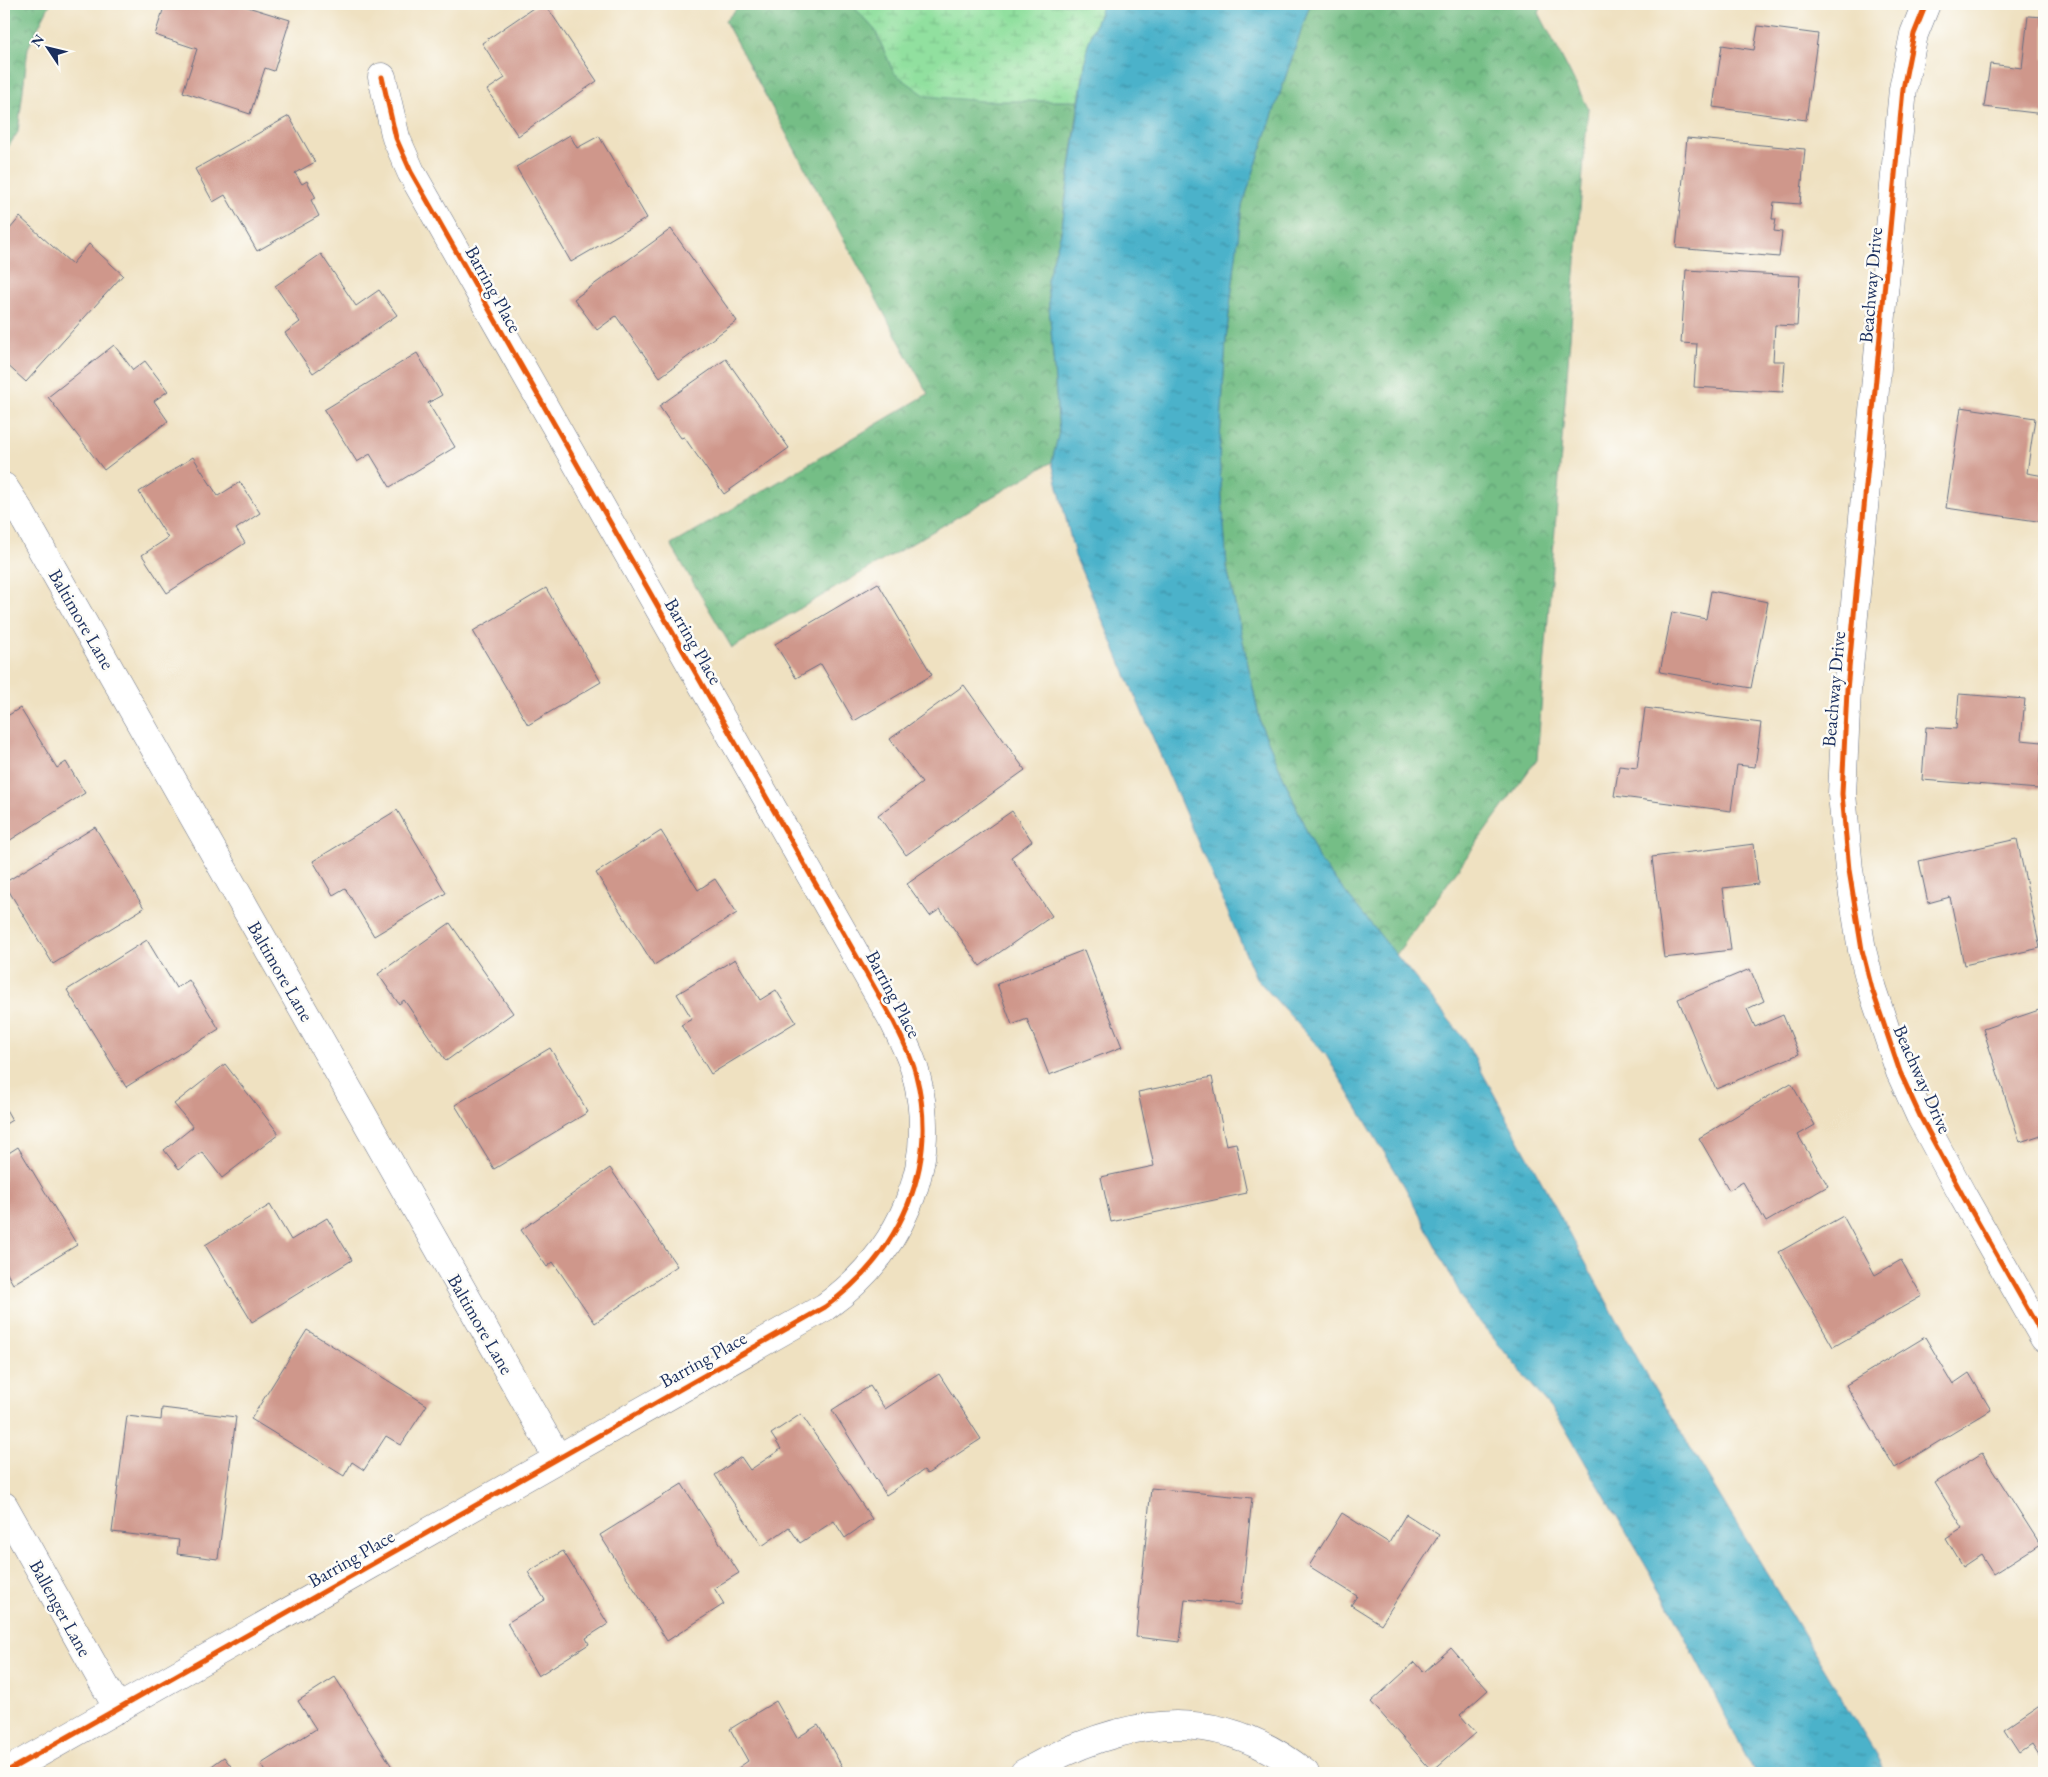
<svg xmlns="http://www.w3.org/2000/svg" width="2048" height="1777" viewBox="0 0 2048 1777" font-family="'EB Garamond',serif">
<style>
.forest{fill:url(#forest-crowns);stroke:#487672}
.wetland{fill:url(#wetland-marsh);stroke:#56887e}
.water{fill:url(#water-ripples);stroke:#337094}
.building{fill:#cf978b}
.lines{fill:none;stroke-linecap:round;stroke-linejoin:round}
.minor-casing{stroke:#656d81;stroke-width:29}
.minor{stroke:#fff;stroke-width:28}
.cycleway-casing{stroke:#fdfcf7;stroke-width:8}
.cycleway{stroke:#e8590c;stroke-width:5}
.labels{text-anchor:middle;stroke-width:5;stroke-linejoin:round;paint-order:stroke}
.street-label{font-size:19px;fill:#1b2f5e;stroke:#fdfcf7}
</style>
<defs>
<pattern id="forest-crowns" width="20" height="18" patternUnits="userSpaceOnUse" patternTransform="scale(1.25)"><rect width="20" height="18" fill="#74be86"/><path d="M2 6a3 3 0 1 1 6 0M12 15a3 3 0 1 1 6 0" fill="none" stroke="#5e9b71"/></pattern>
<pattern id="wetland-marsh" width="20" height="14" patternUnits="userSpaceOnUse" patternTransform="scale(1.25)"><rect width="20" height="14" fill="#91e09f"/><path d="M1 5h8M5 5V1M11 12h8M15 12V8" fill="none" stroke="#7cc08b"/></pattern>
<pattern id="water-ripples" width="26" height="14" patternUnits="userSpaceOnUse" patternTransform="scale(1.25)"><rect width="26" height="14" fill="#4bb2ca"/><path d="M2 4q2-2 4 0t4 0M15 11q2-2 4 0t4 0" fill="none" stroke="#3e91a7"/></pattern>
</defs>
<rect width="100%" height="100%" fill="#fdfcf7"/>
<filter id="ink" filterUnits="userSpaceOnUse"><feTurbulence type="fractalNoise" baseFrequency=".02" numOctaves="2"/><feDisplacementMap in="SourceGraphic" scale="10" xChannelSelector="R" yChannelSelector="G"/><feConvolveMatrix kernelMatrix="1 2 1 2 8 2 1 2 1" color-interpolation-filters="sRGB"/></filter>
<filter id="wash" filterUnits="userSpaceOnUse"><feTurbulence type="fractalNoise" baseFrequency=".0096" numOctaves="4" result="noise"/><feDisplacementMap in="SourceGraphic" scale="20" xChannelSelector="R" yChannelSelector="G"/><feGaussianBlur stdDeviation="1.12" result="paint"/><feColorMatrix in="noise" values="0 0 0 0 0 0 0 0 0 0 0 0 0 0 0 0 0 1.4 0 .05"/><feComposite in="paint" operator="in"/></filter>
<g filter="url(#wash)">
<rect width="100%" height="100%" fill="#efe1c1"/>
<g class="forest">
<polygon points="4,4 50,4 28,48 18,132 4,153"/>
<polygon points="741,4 851,4 875,30 894,73 981,101 1079,101 1061,233 1047,280 1059,432 1052,462 732,648 671,545 928,394 725,21"/>
<polygon points="1310,4 1542,4 1539,13 1588,108 1537,759 1396,955 1319,860 1261,725 1227,568 1219,457 1226,339 1242,206"/>
</g>
<polygon class="wetland" points="851,4 1103,4 1088,44 1079,101 981,101 926,96 894,73 875,30"/>
<polygon class="water" points="1103,4 1310,4 1242,206 1226,339 1219,457 1227,568 1261,725 1319,860 1463,1037 1646,1374 1887,1773 1755,1773 1663,1595 1559,1418 1466,1305 1405,1187 1326,1055 1256,978 1075,556 1052,462 1059,432 1047,280 1061,233 1088,44"/>
<g id="blocks">
<g class="building">
<polygon points="165,4 238,4 290,20 274,71 265,68 250,114 183,92 197,49 155,35"/>
<polygon points="539,4 545,4 597,81 518,136 487,90 505,78 482,43"/>
<polygon points="2028,16 2044,17 2044,114 1984,107 1990,64 2022,68"/>
<polygon points="1758,26 1818,34 1806,120 1713,107 1722,45 1754,50"/>
<polygon points="289,116 315,162 295,173 302,184 307,181 316,198 311,200 319,216 257,251 225,195 213,202 195,169"/>
<polygon points="570,135 577,148 599,136 647,218 571,262 516,167"/>
<polygon points="1687,138 1805,149 1800,204 1774,202 1772,219 1776,219 1774,231 1782,232 1779,257 1676,248"/>
<polygon points="20,217 72,264 89,244 123,275 26,382 4,362 4,236"/>
<polygon points="671,229 737,321 660,377 616,316 597,330 574,299"/>
<polygon points="321,254 356,306 379,290 397,315 313,373 285,333 300,322 275,286"/>
<polygon points="1686,270 1800,276 1797,326 1775,325 1773,361 1785,361 1783,392 1694,387 1697,344 1681,343"/>
<polygon points="114,345 133,370 145,361 168,391 154,401 168,421 104,470 48,397"/>
<polygon points="417,353 442,395 428,403 455,447 390,487 370,454 357,462 324,410"/>
<polygon points="726,359 789,448 724,494 684,437 681,438 659,406"/>
<polygon points="1961,407 2035,418 2027,473 2044,476 2044,522 1946,508"/>
<polygon points="193,457 218,496 240,482 260,513 236,529 245,543 167,593 142,555 168,538 139,492"/>
<polygon points="878,583 932,675 854,721 821,664 796,678 775,644"/>
<polygon points="546,588 601,682 528,725 473,631"/>
<polygon points="1711,591 1768,602 1751,688 1660,672 1672,612 1706,619"/>
<polygon points="964,685 1025,770 906,855 878,815 922,783 890,739"/>
<polygon points="1959,694 2025,699 2021,740 2042,742 2039,789 1922,780 1926,727 1956,729"/>
<polygon points="20,708 57,768 66,762 85,793 4,844 4,718"/>
<polygon points="1645,708 1761,723 1755,767 1737,765 1731,811 1614,796 1619,766 1637,768"/>
<polygon points="397,810 446,893 374,936 345,888 333,895 313,861"/>
<polygon points="1012,811 1032,841 1011,857 1052,916 980,966 940,909 930,916 907,884"/>
<polygon points="95,827 144,908 53,964 4,883"/>
<polygon points="661,831 698,890 715,879 737,913 654,965 596,873"/>
<polygon points="2017,839 2040,948 1964,965 1950,897 1928,903 1919,861"/>
<polygon points="1754,844 1758,884 1723,888 1731,950 1664,958 1652,857"/>
<polygon points="450,923 513,1013 446,1061 404,1000 399,1004 378,974"/>
<polygon points="147,940 176,988 189,980 219,1029 126,1087 67,990"/>
<polygon points="1084,950 1122,1047 1049,1075 1027,1019 1012,1025 997,984"/>
<polygon points="735,959 760,1000 776,990 796,1022 711,1074 681,1025 692,1019 677,994"/>
<polygon points="1750,969 1764,1001 1747,1009 1755,1027 1783,1015 1799,1054 1716,1089 1678,999"/>
<polygon points="2042,1009 2044,1016 2044,1134 2020,1142 1983,1029"/>
<polygon points="550,1048 588,1112 494,1169 455,1105"/>
<polygon points="225,1064 279,1134 222,1178 202,1152 179,1169 164,1150 193,1127 174,1104"/>
<polygon points="1212,1077 1226,1145 1236,1143 1247,1193 1111,1222 1101,1177 1154,1166 1138,1092"/>
<polygon points="1791,1083 1815,1125 1798,1135 1828,1186 1766,1222 1743,1182 1729,1190 1699,1138"/>
<polygon points="4,1106 12,1120 4,1125"/>
<polygon points="18,1147 77,1245 13,1284 4,1268 4,1156"/>
<polygon points="610,1168 677,1266 595,1323 553,1262 547,1267 521,1230"/>
<polygon points="270,1205 291,1240 327,1218 352,1260 252,1322 205,1245"/>
<polygon points="1843,1216 1875,1275 1901,1260 1922,1296 1833,1347 1779,1252"/>
<polygon points="307,1330 427,1405 401,1445 386,1436 364,1470 352,1462 344,1476 251,1419"/>
<polygon points="1925,1337 1953,1384 1969,1373 1991,1410 1895,1468 1846,1385"/>
<polygon points="939,1374 981,1439 927,1474 924,1470 886,1495 832,1410 870,1386 885,1409"/>
<polygon points="162,1408 236,1417 218,1559 177,1554 179,1540 112,1532 127,1416 161,1420"/>
<polygon points="801,1414 872,1519 845,1538 834,1521 800,1543 789,1527 762,1546 715,1475 741,1457 750,1470 781,1449 771,1434"/>
<polygon points="1982,1453 2040,1544 1993,1574 1981,1555 1963,1567 1946,1539 1963,1528 1935,1483"/>
<polygon points="682,1484 739,1573 714,1588 724,1604 667,1641 600,1535"/>
<polygon points="1151,1488 1252,1498 1241,1605 1185,1599 1180,1642 1136,1637"/>
<polygon points="1342,1513 1389,1543 1406,1514 1439,1535 1381,1624 1351,1605 1357,1596 1309,1566"/>
<polygon points="563,1551 608,1624 586,1638 589,1644 538,1676 507,1623 545,1600 528,1572"/>
<polygon points="1451,1648 1488,1690 1460,1715 1476,1733 1432,1771 1371,1702 1415,1662 1424,1672"/>
<polygon points="335,1677 396,1773 267,1773 261,1764 316,1729 298,1701"/>
<polygon points="776,1701 797,1738 818,1725 846,1773 741,1773 738,1768 748,1761 730,1729"/>
<polygon points="2044,1703 2044,1765 2031,1745 2019,1753 2004,1730"/>
<polygon points="224,1757 236,1773 202,1773"/>
</g>
</g>
</g>
<g filter="url(#ink)">
<use href="#blocks" fill-opacity="0" stroke="#656d81" stroke-width="1"/>
<g class="lines">
<defs>
<g id="minor">
<polyline points="1926,4 1914,34 1903,89 1847,690 1842,794 1849,870 1862,950 1872,989 1900,1072 1920,1116 1963,1196 2044,1338"/>
<polyline points="4,487 21,513 557,1457"/>
<polyline points="4,1506 118,1709"/>
<path d="M4,1773L825,1307C900,1253 940,1167 916,1075C912,1057 902,1039 894,1022L411,172L396,138L382,77"/>
<path d="M1024,1773C1119,1719 1213,1700 1305,1773"/>
</g>
</defs>
<use href="#minor" class="minor-casing"/>
<use href="#minor" class="minor"/>
<defs>
<g id="cycleway">
<polyline points="1926,4 1914,34 1903,89 1847,690 1842,794 1849,870 1862,950 1872,989 1900,1072 1920,1116 1963,1196 2044,1338"/>
<path d="M4,1773L825,1307C900,1253 940,1167 916,1075C912,1057 902,1039 894,1022L411,172L396,138L382,77"/>
</g>
</defs>
<use href="#cycleway" class="cycleway-casing"/>
<use href="#cycleway" class="cycleway"/>
</g>
</g>
<g class="labels">
<g class="street-label">
<text transform="translate(1870 285) rotate(-85)" y="7">Beachway Drive</text>
<text transform="translate(494 289) rotate(61)" y="7">Barring Place</text>
<text transform="translate(82 619) rotate(60)" y="7">Baltimore Lane</text>
<text transform="translate(694 641) rotate(60)" y="7">Barring Place</text>
<text transform="translate(1833 689) rotate(-85)" y="7">Beachway Drive</text>
<text transform="translate(281 971) rotate(60)" y="7">Baltimore Lane</text>
<text transform="translate(894 994) rotate(62)" y="7">Barring Place</text>
<text transform="translate(1923 1079) rotate(66)" y="7">Beachway Drive</text>
<text transform="translate(481 1324) rotate(60)" y="7">Baltimore Lane</text>
<text transform="translate(703 1359) rotate(-29)" y="7">Barring Place</text>
<text transform="translate(351 1558) rotate(-30)" y="7">Barring Place</text>
<text transform="translate(61 1608) rotate(61)" y="7">Ballenger Lane</text>
</g>
</g>
<rect width="2048" height="1777" fill="none" stroke="#fdfcf7" stroke-width="20"/>
<g transform="translate(48 48) rotate(305)" stroke="#fdfcf7" stroke-width="4" paint-order="stroke">
<path d="M0-4L9 19L0 12L-9 19Z" fill="#1b2f5e"/>
<text y="-8" font-size="14" font-weight="bold" text-anchor="middle" fill="#1b2f5e">N</text>
</g>
</svg>
